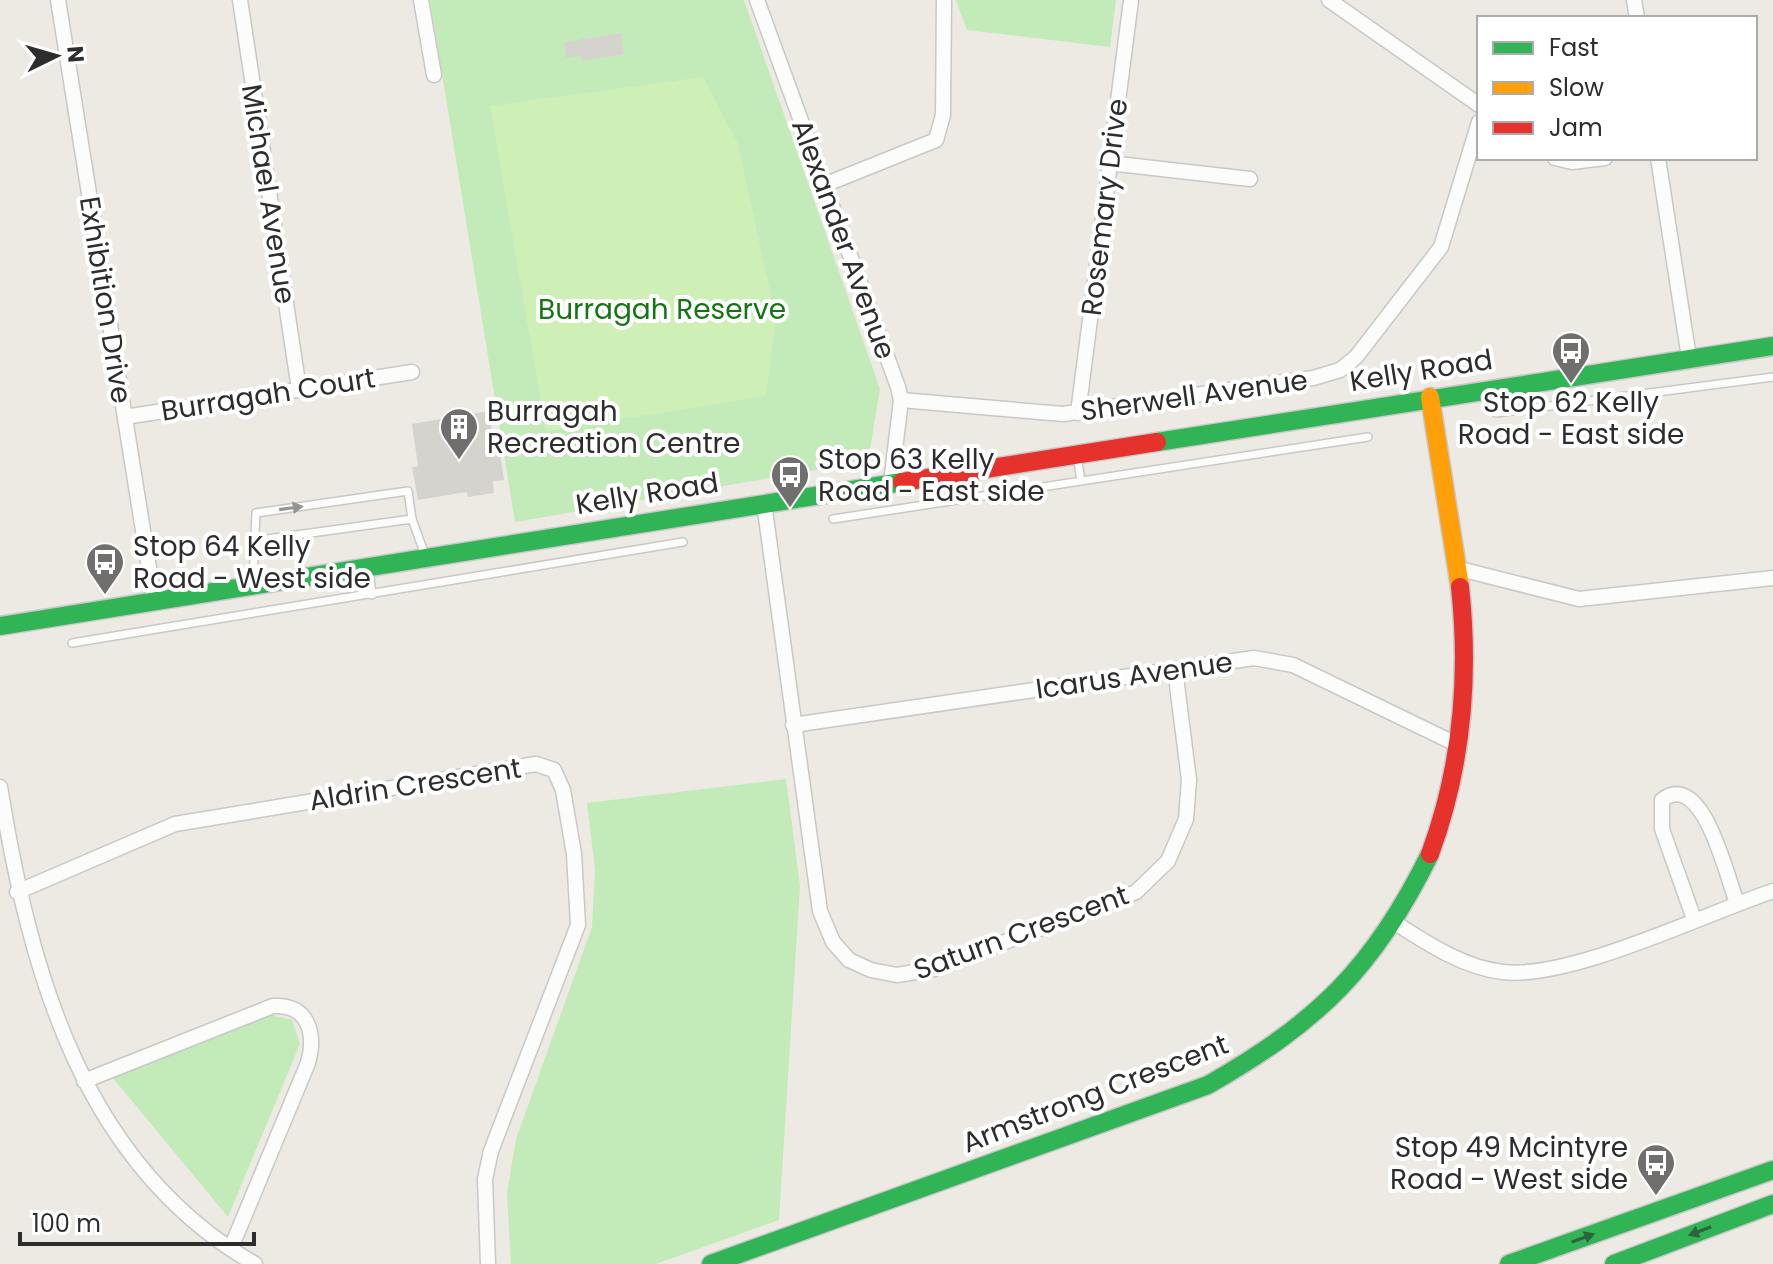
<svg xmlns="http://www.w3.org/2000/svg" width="1773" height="1264" viewBox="0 0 1773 1264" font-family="Poppins,sans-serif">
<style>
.green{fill:#c3ebb9}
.pitch{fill:#cef0b6}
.building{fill:#d4d3ce}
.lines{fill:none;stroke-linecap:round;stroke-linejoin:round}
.lane-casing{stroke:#c9c8c8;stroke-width:10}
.street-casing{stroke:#c9c8c8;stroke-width:17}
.fast-casing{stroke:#c9c8c8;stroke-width:21}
.slow-casing{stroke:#c9c8c8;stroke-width:21}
.jam-casing{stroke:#c9c8c8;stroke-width:21}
.lane{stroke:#fcfcfb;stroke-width:7}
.street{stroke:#fcfcfb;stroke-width:14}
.fast{stroke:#30b455;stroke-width:18}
.slow{stroke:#ff9f0a;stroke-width:18}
.jam{stroke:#e5322d;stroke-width:18}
.oneway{fill:#949494}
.oneway2{fill:#2e633d}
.labels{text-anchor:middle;stroke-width:8;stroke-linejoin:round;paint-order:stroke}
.street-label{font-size:28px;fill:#2d2d2d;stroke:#fff}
.park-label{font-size:28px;fill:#147513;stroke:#fff}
.poi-label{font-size:28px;fill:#2d2d2d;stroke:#fff;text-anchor:start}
</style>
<rect width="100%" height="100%" fill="#eceae3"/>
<g class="green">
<polygon points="430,0 744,0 880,389 868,461 515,522"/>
<polygon points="956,0 1116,0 1110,47 967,30"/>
<polygon points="786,779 800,886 779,1220 656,1264 511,1264 507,1193 516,1139 592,927 595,870 587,803"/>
<polygon points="271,1015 292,1020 300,1044 228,1217 113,1078"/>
</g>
<polygon class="pitch" points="703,77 738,144 776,319 766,396 546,431 490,106"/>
<g class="building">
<polygon points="621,33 624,54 582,61 581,55 566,58 564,42"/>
<polygon points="489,411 495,455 500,453 504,480 493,481 494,493 468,497 467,492 418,500 412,467 418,466 412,424"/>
</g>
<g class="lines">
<defs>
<g id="lane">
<polyline points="1496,413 1773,377"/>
<polyline points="1077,456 1081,481"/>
<polyline points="833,519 1368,437"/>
<polyline points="253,541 412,519"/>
<polyline points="369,569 372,595"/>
<polyline points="253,581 256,513 408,491 412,519 425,555"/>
<polyline points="72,643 683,542"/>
</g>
<g id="street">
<polyline points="58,0 154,599"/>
<polyline points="240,0 299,389"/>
<polyline points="421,0 434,75"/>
<polyline points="757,0 898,387 901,400 891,483"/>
<polyline points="1329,0 1479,105"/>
<polyline points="1634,0 1637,18"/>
<polyline points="1555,158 1572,162 1605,158"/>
<polyline points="1658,158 1689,358"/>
<polyline points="1109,163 1250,179"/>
<polyline points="824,185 936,140 943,115 944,0"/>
<polyline points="901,400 1063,414 1313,378 1340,370 1356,357 1441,247 1479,122"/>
<polyline points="1078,413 1131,0"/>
<polyline points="125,417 412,372"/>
<polyline points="764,503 820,911 833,942 849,960 871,970 897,975 934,969 1136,892 1168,861 1186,819 1189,780 1175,669"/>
<polyline points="1456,568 1579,599 1773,578"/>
<polyline points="793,725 1254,658 1293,665 1458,745"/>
<path d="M0,787C30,971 82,1165 255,1264"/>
<polyline points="17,892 175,824 536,764 554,770 563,790 574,854 578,925 491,1151 485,1179 488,1264"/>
<path d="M1694,919L1662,829V800C1703,768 1727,878 1737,903"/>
<path d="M1397,924C1428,944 1465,968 1503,972C1570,980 1704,914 1773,891"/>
<path d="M84,1081L273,1006C309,1004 316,1034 308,1063L231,1248"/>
</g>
<g id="fast">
<polyline points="1157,442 1773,346"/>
<polyline points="0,626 902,482"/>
<path d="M711,1264L1208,1085C1318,1022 1374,968 1430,854"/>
<polyline points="1509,1264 1773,1170"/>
<polyline points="1614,1264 1773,1204"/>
</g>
<polyline id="slow" points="1430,397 1460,587"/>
<g id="jam">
<polyline points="902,482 1157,442"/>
<path d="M1430,854C1462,767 1470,679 1460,587"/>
</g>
</defs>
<use href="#lane" class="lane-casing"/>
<use href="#street" class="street-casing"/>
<use href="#fast" class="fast-casing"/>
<use href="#slow" class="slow-casing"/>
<use href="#jam" class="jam-casing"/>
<use href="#lane" class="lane"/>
<use href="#street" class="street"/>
<use href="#fast" class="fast"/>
<use href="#slow" class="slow"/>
<use href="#jam" class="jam"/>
</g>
<defs><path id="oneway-solid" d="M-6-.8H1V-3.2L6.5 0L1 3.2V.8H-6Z" transform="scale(2)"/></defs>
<use class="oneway" href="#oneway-solid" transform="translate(291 508) rotate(-8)"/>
<g class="oneway2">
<use href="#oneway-solid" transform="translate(1700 1231) rotate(159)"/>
<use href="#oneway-solid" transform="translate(1583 1238) rotate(-20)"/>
</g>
<defs>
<symbol id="bus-pin" viewBox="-11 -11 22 30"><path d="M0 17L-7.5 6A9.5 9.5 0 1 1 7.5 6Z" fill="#706f6d" stroke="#fff"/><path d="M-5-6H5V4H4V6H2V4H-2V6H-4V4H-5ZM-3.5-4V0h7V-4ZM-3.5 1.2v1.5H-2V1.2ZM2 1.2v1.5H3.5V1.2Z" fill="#fff"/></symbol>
<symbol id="building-pin" viewBox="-11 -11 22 30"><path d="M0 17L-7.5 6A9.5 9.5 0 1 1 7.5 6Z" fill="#706f6d" stroke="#fff"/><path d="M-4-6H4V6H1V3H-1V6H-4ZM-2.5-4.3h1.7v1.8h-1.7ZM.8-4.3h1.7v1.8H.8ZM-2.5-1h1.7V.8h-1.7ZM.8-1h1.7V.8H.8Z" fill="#fff"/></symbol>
</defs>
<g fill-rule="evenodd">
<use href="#bus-pin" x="1549" y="329" width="44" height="60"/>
<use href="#building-pin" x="437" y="405" width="44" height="60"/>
<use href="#bus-pin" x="768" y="453" width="44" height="60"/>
<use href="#bus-pin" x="83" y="540" width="44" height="60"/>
<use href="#bus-pin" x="1634" y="1141" width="44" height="60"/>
</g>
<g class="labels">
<g class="street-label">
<text transform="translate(269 194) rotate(81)" y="10">Michael Avenue</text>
<text transform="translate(1104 207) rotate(-83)" y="10">Rosemary Drive</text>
<text transform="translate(844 239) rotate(70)" y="10">Alexander Avenue</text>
<text transform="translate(106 300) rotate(81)" y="10">Exhibition Drive</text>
<text transform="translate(1421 370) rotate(-9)" y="10">Kelly Road</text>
<text transform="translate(268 394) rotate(-9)" y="10">Burragah Court</text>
<text transform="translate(1194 395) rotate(-8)" y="10">Sherwell Avenue</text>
<text transform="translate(647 493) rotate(-9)" y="10">Kelly Road</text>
<text transform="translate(1134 675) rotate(-8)" y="10">Icarus Avenue</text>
<text transform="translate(415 784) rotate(-9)" y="10">Aldrin Crescent</text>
<text transform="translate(1021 932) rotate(-20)" y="10">Saturn Crescent</text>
<text transform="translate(1095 1093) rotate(-21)" y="10">Armstrong Crescent</text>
</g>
<g class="park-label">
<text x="662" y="319">Burragah Reserve</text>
</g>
<g class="poi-label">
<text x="1571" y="412" text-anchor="middle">Stop 62 Kelly<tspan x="1571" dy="32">Road - East side</tspan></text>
<text x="487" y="421">Burragah<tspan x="487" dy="32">Recreation Centre</tspan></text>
<text x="818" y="469">Stop 63 Kelly<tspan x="818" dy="32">Road - East side</tspan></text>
<text x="133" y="556">Stop 64 Kelly<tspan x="133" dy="32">Road - West side</tspan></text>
<text x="1628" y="1157" text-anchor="end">Stop 49 Mcintyre<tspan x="1628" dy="32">Road - West side</tspan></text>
</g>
</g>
<rect x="1477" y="16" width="280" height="144" fill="#ffffff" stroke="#ababab" stroke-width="2"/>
<rect x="1493" y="42" width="40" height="12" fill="#30b455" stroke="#ababab" stroke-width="2"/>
<text x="1549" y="56" font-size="24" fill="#2d2d2d">Fast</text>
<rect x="1493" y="82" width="40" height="12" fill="#ff9f0a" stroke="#ababab" stroke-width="2"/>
<text x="1549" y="96" font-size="24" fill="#2d2d2d">Slow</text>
<rect x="1493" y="122" width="40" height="12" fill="#e5322d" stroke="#ababab" stroke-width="2"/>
<text x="1549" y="136" font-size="24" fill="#2d2d2d">Jam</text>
<g transform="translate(56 56) rotate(85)" stroke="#ffffff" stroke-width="6" paint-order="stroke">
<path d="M0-6L14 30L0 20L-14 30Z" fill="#2d2d2d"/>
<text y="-12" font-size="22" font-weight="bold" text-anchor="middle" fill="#2d2d2d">N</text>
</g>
<path d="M20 1232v12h234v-12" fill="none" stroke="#2d2d2d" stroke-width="4"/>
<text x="32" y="1232" font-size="24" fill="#2d2d2d" stroke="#ffffff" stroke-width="6" paint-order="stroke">100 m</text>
</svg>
